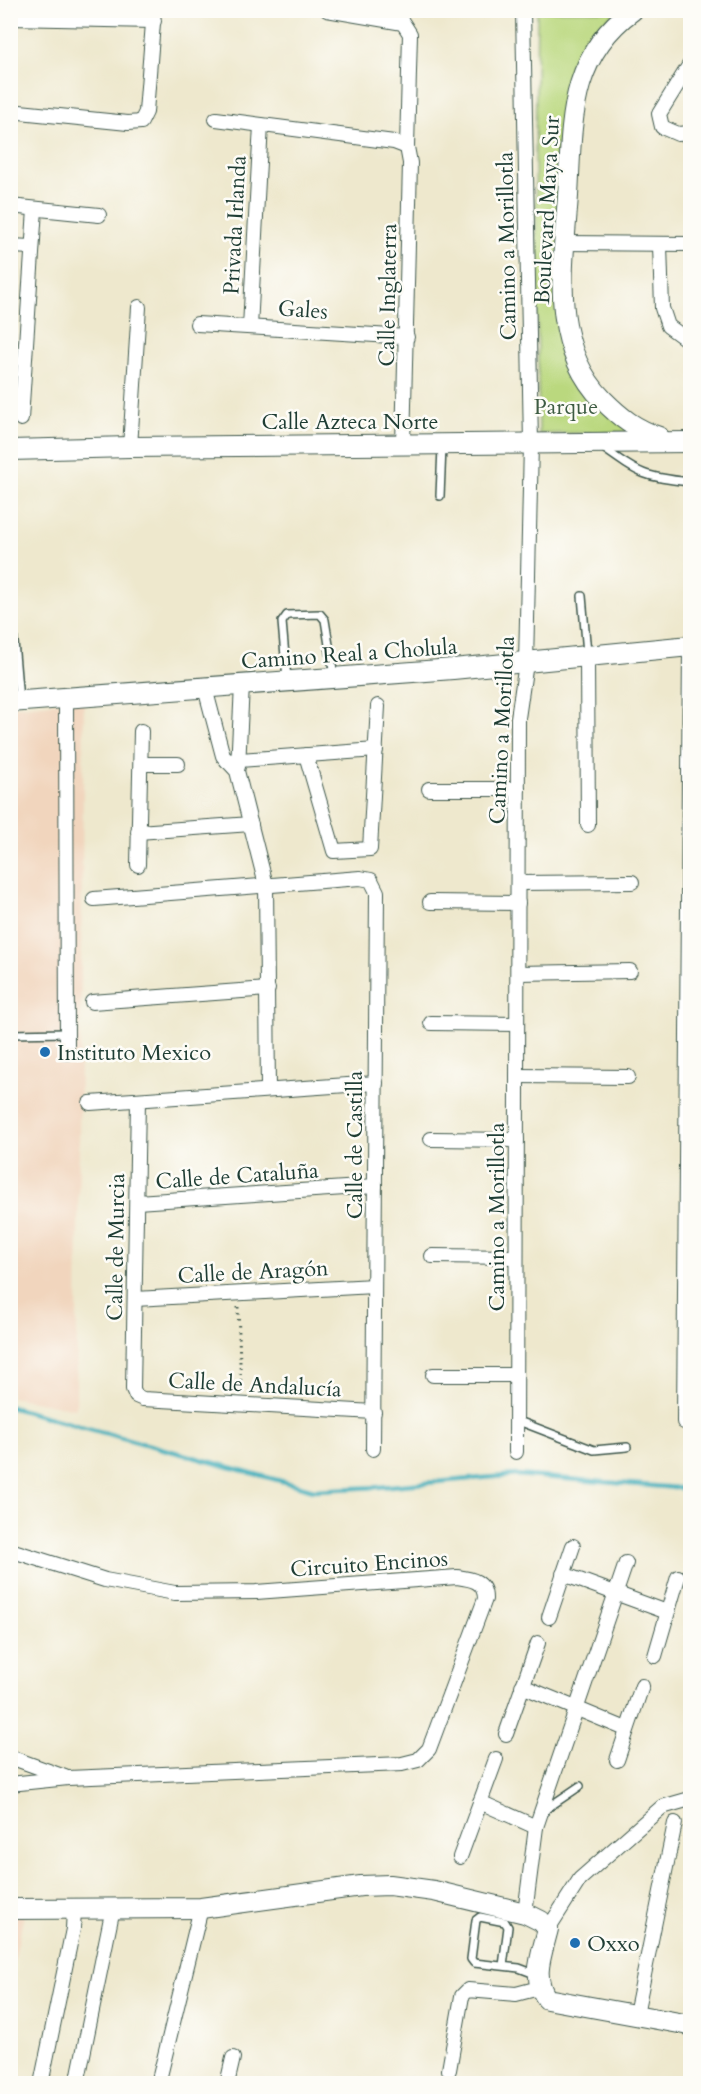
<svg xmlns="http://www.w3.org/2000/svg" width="701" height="2094" viewBox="0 0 701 2094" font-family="Cardo,serif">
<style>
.built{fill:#f1d5bd}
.green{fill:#bad87e;stroke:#6c8a59;stroke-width:1.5}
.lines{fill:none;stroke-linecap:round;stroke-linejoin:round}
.stream{stroke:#40afbb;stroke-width:4.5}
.lane-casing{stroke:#3e574b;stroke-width:10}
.street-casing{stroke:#3e574b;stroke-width:16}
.secondary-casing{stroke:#3e574b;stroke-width:22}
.path{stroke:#3e574b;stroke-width:3;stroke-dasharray:1.5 4.5;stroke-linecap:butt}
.lane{stroke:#fff;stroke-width:7}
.street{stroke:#fff;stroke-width:14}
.secondary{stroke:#fff;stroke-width:20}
.poi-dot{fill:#1f6fb2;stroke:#fdfcf7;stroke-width:2}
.labels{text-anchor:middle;stroke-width:5;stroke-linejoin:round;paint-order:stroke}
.street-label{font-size:22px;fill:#1f3d34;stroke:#fdfcf7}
.park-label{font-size:22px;fill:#3e5c43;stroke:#fdfcf7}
.poi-label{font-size:22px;fill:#1f3d34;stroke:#fdfcf7;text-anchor:start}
</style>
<rect width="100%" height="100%" fill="#fdfcf7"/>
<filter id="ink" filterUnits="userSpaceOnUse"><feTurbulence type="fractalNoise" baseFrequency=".0167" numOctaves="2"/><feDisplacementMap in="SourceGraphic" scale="12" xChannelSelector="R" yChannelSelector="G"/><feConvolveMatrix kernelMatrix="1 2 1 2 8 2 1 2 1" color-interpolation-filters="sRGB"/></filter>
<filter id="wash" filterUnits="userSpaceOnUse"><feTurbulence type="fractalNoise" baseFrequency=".008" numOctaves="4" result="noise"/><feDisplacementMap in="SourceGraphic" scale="24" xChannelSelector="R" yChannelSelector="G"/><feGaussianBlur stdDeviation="1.35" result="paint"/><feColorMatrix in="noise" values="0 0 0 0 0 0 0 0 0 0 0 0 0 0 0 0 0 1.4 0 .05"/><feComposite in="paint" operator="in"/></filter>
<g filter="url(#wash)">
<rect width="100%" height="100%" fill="#eee8cd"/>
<g class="built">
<polygon points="84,700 76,1409 11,1397 10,707"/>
<polygon points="24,1914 11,1976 11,1915"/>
</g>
<polygon class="green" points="537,11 616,11 586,39 564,92 557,154 558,218 564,349 630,432 539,434 535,155"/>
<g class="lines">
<polyline class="stream" points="10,1407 314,1490 378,1487 517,1475 690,1489"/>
</g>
</g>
<g filter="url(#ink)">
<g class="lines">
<defs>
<g id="lane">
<path d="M603,448C641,475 644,477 690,482"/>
<polyline points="440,496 442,447"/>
<polyline points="10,595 19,700"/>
<polyline points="582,596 587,653"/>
<polyline points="287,679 282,622 287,615 320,614 325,620 334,676"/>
<polyline points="10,1034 67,1033"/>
<polyline points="516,1420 594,1450 627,1447"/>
<polyline points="543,1811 580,1786"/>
<polyline points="503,1966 508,1927 505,1922 480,1917 476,1920 471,1959 474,1963 519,1968 535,1974"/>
</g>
<g id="street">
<polyline points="327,10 403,23 410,34 407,147 410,163 403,445"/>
<polyline points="10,18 154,21"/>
<polyline points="690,64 659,114 662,127 678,134 690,133"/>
<polyline points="10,111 128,123 141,122 146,112 154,10"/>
<polyline points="216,119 394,142 407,147"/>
<polyline points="10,206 99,215"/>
<polyline points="563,243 690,244"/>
<polyline points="660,245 662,308 668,326 690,342"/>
<polyline points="10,246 32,247"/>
<polyline points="197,324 407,337"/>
<polyline points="250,327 261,125"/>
<polyline points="21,419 35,209"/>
<polyline points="130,447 139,307"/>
<polyline points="587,657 588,825"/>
<polyline points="205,688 223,756 237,771 266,885 268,1090"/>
<polyline points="66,698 67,1053"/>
<polyline points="306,755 334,851 370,849 378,706"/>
<polyline points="227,761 376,750"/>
<polyline points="141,764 178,764"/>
<polyline points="238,767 242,685"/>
<polyline points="429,789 518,789"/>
<polyline points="138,832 251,824"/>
<polyline points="138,865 141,731"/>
<polyline points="518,883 632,882"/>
<polyline points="94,899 360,878 371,880 377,892 373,1449"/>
<polyline points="430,902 518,903"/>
<polyline points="518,973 630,971"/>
<polyline points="92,1002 268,989"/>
<polyline points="431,1023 517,1024"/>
<polyline points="517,1076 628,1077"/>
<polyline points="138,1100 133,1389 136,1396 143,1399 374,1412"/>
<polyline points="90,1103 376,1083"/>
<polyline points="431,1139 517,1140"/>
<polyline points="137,1202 375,1186"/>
<polyline points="432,1256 516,1257"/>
<polyline points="135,1299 374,1286"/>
<polyline points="433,1375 516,1375"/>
<polyline points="684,1422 690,646"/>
<polyline points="516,1452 518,718 526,663 531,444 523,10"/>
<path d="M10,1550L105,1580L175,1593L256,1592L457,1577C472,1579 485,1581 485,1599L429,1749L418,1760L402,1764L68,1778L10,1784"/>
<polyline points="563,1574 667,1612"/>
<polyline points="549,1617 573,1546"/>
<polyline points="655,1656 678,1577"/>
<polyline points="522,1686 626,1729"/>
<polyline points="506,1734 538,1643"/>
<polyline points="10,1757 65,1777"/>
<polyline points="617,1760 642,1686"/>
<polyline points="480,1802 536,1827"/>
<polyline points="460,1857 496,1759"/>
<polyline points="525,1913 536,1827 626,1563"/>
<polyline points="548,1929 580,1879 662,1807 690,1799"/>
<polyline points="636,2014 675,1823"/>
<polyline points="449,2070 462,1996 468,1990 516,1994 539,1988"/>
<polyline points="41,2084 73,1929 74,1909"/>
<polyline points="77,2084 113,1908"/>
<polyline points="158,2084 201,1908"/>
<polyline points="227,2084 233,2058"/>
</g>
<g id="secondary">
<path d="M633,10C568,57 572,124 568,196C563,267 549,344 603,400C621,418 635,429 659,437"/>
<polyline points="10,450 130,447 690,442"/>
<polyline points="10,702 453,669 690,646"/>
<path d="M10,1909L201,1908L361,1886L390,1885L434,1891L525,1913L541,1921L548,1929C542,1954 531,1977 547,1999L690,2025"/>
</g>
</defs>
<use href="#lane" class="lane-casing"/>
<use href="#street" class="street-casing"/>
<use href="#secondary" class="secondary-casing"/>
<polyline class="path" points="238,1307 241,1390"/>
<use href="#lane" class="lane"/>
<use href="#street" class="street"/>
<use href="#secondary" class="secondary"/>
</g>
</g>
<g class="poi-dot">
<circle cx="45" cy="1052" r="6"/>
<circle cx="575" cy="1943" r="6"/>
</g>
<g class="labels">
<g class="street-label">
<text transform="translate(546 210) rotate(-87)" y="8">Boulevard Maya Sur</text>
<text transform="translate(234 225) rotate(-87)" y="8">Privada Irlanda</text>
<text transform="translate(506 246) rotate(-91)" y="8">Camino a Morillotla</text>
<text transform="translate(387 295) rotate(-89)" y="8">Calle Inglaterra</text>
<text transform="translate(303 309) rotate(4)" y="8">Gales</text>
<text x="350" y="429">Calle Azteca Norte</text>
<text transform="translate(349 653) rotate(-4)" y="8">Camino Real a Cholula</text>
<text transform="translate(501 730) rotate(-87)" y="8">Camino a Morillotla</text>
<text transform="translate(354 1145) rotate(-90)" y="8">Calle de Castilla</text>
<text transform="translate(237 1175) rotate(-4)" y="8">Calle de Cataluña</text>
<text transform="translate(496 1217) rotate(-90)" y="8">Camino a Morillotla</text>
<text transform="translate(115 1247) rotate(-89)" y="8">Calle de Murcia</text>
<text transform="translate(253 1271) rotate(-3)" y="8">Calle de Aragón</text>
<text transform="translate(255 1384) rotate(3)" y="8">Calle de Andalucía</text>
<text transform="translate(369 1563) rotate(-4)" y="8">Circuito Encinos</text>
</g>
<g class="park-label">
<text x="566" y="414">Parque</text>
</g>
<g class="poi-label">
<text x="57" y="1060">Instituto Mexico</text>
<text x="587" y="1951">Oxxo</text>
</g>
</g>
<rect width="701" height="2094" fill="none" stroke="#fdfcf7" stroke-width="36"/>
</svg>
